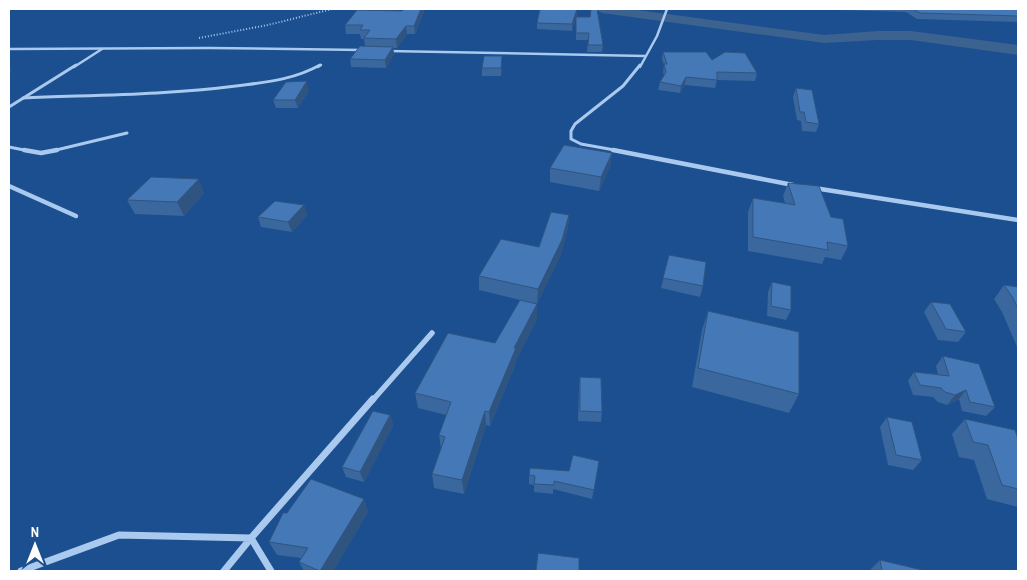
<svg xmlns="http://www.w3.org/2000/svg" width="1027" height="580" viewBox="0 0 1027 580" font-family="'Archivo Narrow',sans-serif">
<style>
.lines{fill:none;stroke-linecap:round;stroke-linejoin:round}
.river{fill:#3c6290;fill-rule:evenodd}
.path{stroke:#a9c9ee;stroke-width:2;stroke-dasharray:1 2;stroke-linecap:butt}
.minor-far4{stroke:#a9c9ee;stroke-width:2.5}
.minor-far3{stroke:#a9c9ee;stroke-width:3}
.minor-far2{stroke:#a9c9ee;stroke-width:4.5}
.minor-far1{stroke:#a9c9ee;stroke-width:5.5}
.minor{stroke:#a9c9ee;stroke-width:7}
.wall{fill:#3a679d}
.shaded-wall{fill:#305480}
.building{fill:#4478b7;stroke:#305480}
</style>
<rect width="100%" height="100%" fill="#1b4f8f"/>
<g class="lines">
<polygon class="river" points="595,9 630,9 824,35 878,31 911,31 1018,45 1018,55 911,40 878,40 824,43 602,13"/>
<polyline class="path" points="199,38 268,25 332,9"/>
<g class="minor-far4">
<polyline points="9,49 209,48 362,50"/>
<polyline points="388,51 645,56"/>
<polyline points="74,67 102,49"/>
<polyline points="318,67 321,65"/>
<polyline points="640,67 657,36 667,9"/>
</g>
<g class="minor-far3">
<path d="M23,98C94,95 166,95 236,86C266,82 293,80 320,65"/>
<polyline points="9,107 76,65"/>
<polyline points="9,147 29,151"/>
<polyline points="52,151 127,133"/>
<polyline points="620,151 581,144 571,139 571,131 575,124 623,86 640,65"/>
</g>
<g class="minor-far2">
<polyline points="24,150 41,153 57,150"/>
<polyline points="613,150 793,185"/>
<polyline points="9,186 76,216"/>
<polyline points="814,188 1018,220"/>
</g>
<polyline class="minor-far1" points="372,401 432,333"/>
<g class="minor">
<polyline points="21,571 119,535 251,538 224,571"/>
<polyline points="271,571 251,538 373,399"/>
</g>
</g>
<g class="wall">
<polygon points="403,9 423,9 424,12 415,34 407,34 397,48 393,48 394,54 386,68 351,67 350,59 365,46 364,39 361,39 360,34 346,34 345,25 402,11"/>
<polygon points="577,9 577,14 572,31 537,29 537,23"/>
<polygon points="838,9 1018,9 1018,22 917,19 906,12 840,10"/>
<polygon points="576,17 603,45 602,52 587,52 588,40 576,40"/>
<polygon points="663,52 712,60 757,73 755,81 717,80 715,88 685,85 680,93 658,90 660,82 664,76 663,72 664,65 662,59"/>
<polygon points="502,56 501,76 482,76 482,68"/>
<polygon points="796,88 819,124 816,132 802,131 801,121 797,120 793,97"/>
<polygon points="309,90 298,108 276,108 273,100"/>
<polygon points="612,153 610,167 599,191 550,182 550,168"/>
<polygon points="788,183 831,217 848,246 841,260 825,257 822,264 748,251 748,212 753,198 785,203 783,196"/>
<polygon points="204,193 184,216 135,214 127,200"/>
<polygon points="304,205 307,215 292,232 261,227 258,217"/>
<polygon points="569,215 568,228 561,254 537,304 479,290 479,276 539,247"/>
<polygon points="669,255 703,286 700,297 661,288"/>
<polygon points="772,282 791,310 786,320 767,316 768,292"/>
<polygon points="1004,285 1018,287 1018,349 1002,312 994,299"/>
<polygon points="931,302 966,332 958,342 938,340 924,312"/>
<polygon points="708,311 799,394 789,413 692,387 702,330"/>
<polygon points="537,319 516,360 516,363 490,426 486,425 464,494 434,488 432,474 441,449 439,435 446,415 418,408 415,393 495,343"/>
<polygon points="943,356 995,407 986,416 962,411 959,399 947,405 938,402 933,397 913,395 908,381 914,372 938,374 936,366"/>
<polygon points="580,377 602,412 601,422 578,421 579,388"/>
<polygon points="390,415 393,425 364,482 346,477 342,467"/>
<polygon points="887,417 922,460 913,470 888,465 880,427"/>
<polygon points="965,419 1018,439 1018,507 987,499 974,460 959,457 952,434"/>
<polygon points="599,461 592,499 553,489 553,494 534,492 534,485 529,484 529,475 569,471"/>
<polygon points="364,499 368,512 333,571 304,571 299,562 301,558 277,555 269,542 287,513"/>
<polygon points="880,560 922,571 869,571"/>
</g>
<g class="shaded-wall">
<polygon points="421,9 423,9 424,12 415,34 414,26"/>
<polygon points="577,9 577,14 572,31 572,24"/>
<polygon points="406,26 407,34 397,48 396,39"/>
<polygon points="393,47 394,54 386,68 385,60"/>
<polygon points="9,65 12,72 9,74"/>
<polygon points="686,77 685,85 680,93 681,86"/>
<polygon points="307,81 309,90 298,108 295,100"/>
<polygon points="612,153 610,167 599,191 601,177"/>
<polygon points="199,179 204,193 184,216 177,202"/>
<polygon points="304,205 307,215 292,232 288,222"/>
<polygon points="569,215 568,228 561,254 537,304 538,289"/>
<polygon points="537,304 537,319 516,360 516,363 490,426 489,412 514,348"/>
<polygon points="966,390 959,399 947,405 955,395"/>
<polygon points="485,411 486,425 464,494 462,480"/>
<polygon points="390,415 393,425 364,482 360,472"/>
<polygon points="364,499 368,512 333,571 320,571"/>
</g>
<g class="building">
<polygon points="403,9 421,9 414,26 406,26 396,39 364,38 370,30 360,30 363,25 345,25 357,10 402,11"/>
<polygon points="540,9 577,9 572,24 537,23"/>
<polygon points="591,9 597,9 603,45 588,45 589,33 576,33 576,17 590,17"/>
<polygon points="913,9 1018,9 1018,16 920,13"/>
<polygon points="360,46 393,47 385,60 350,59"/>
<polygon points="663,52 706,52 712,60 725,52 745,53 757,73 717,72 717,80 686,77 681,86 660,82 666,72 664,64 667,64"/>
<polygon points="484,56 502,56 501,68 482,68"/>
<polygon points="307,81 295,100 273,100 286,82"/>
<polygon points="796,88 812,90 819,124 806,122 804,112 800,112"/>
<polygon points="564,145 612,153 601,177 550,168"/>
<polygon points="151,177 199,179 177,202 127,200"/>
<polygon points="788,183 819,186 831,217 843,219 848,246 827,242 828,250 753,237 753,198 795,205"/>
<polygon points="275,201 304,205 288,222 258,217"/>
<polygon points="551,212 569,215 562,240 538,289 479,276 501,239 539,247"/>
<polygon points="669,255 706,262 703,286 663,278"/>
<polygon points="772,282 791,286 791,310 771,306"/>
<polygon points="1004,285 1018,287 1018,309 1013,298"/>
<polygon points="520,300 537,304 514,348 516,348 489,412 485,411 462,480 432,474 445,437 439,435 451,402 415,393 448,333 495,343"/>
<polygon points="931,302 950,304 966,332 946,329"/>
<polygon points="708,311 799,332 799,394 698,368"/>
<polygon points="943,356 979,364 995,407 970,402 966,390 955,395 945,392 941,388 920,385 914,372 949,376"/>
<polygon points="580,377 601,378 602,412 580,411"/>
<polygon points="373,411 390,415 360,472 342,467"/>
<polygon points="887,417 912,422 922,460 896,455"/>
<polygon points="965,419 1015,430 1018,439 1018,489 1002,485 988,445 973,442"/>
<polygon points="573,455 599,461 594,490 554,481 554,485 534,484 535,476 529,475 530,468 569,471"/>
<polygon points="311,479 364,499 320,571 299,562 308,548 269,542 283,513 287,513"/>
<polygon points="538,553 579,558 579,571 536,571"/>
<polygon points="880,560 922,570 922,571 882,571"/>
</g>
<rect width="1027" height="580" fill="none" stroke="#ffffff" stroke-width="20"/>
<g transform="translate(35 545)" stroke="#1b4f8f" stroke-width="4" paint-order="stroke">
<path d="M0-4L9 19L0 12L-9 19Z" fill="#ffffff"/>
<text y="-8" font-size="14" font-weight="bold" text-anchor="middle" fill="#ffffff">N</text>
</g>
</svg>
